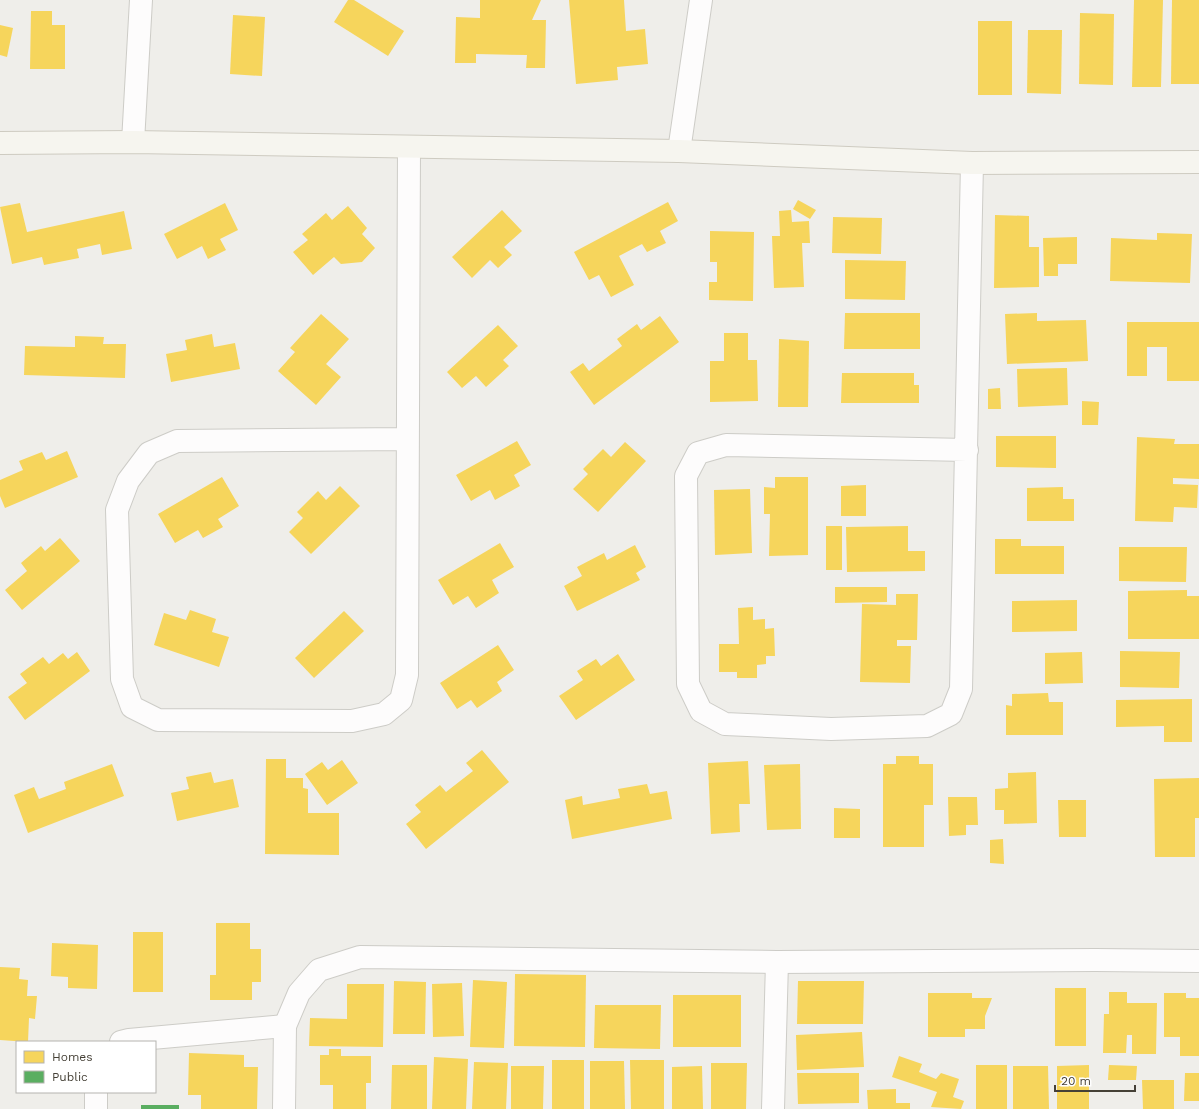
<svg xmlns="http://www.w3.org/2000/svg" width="1199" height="1109" viewBox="0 0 1199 1109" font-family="'Work Sans',sans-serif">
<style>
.homes{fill:#f6d55c}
.public{fill:#5aae61}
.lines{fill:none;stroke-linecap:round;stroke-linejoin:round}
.street-casing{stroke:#cdccc7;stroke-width:24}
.secondary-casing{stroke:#cecbc1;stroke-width:24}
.street{stroke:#fdfcfc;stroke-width:22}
.secondary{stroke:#f6f5ef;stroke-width:22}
</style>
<rect width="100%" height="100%" fill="#efeeea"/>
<g class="homes">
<polygon points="348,0 354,0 404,31 388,56 334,22"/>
<polygon points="480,0 541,0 532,20 546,20 545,68 526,68 527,55 476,54 476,63 455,63 456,17 480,18"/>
<polygon points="569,0 624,0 626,31 645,29 648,64 617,67 618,80 576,84"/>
<polygon points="1134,0 1163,0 1161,87 1132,87"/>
<polygon points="1172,0 1199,0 1199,84 1171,84"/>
<polygon points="31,11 52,11 52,25 65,25 65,69 30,69"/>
<polygon points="1080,13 1114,14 1113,85 1079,84"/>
<polygon points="233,15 265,17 262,76 230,74"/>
<rect x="978" y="21" width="34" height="74"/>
<polygon points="0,25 13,28 7,57 0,55"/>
<polygon points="1028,30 1062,30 1061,94 1027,93"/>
<polygon points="798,200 816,210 810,219 793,209"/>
<polygon points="668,202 678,221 660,231 666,243 647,252 642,244 619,256 634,285 611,297 599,275 589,280 574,252"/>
<polygon points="20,203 27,232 124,211 132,249 102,255 100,244 77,249 79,258 44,265 42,257 12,264 0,207"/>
<polygon points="225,203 238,230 220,239 226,250 208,259 202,246 177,259 164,234"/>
<polygon points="348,206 367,228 362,234 375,248 362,262 341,264 334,257 313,275 293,252 308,240 302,234 326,213 332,220"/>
<polygon points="502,210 522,231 504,247 512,255 498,268 490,260 472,278 452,257"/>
<polygon points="791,210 792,222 809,221 810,243 802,243 804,287 774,288 772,236 780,236 779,211"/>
<polygon points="995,215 1029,216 1029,247 1039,247 1039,287 994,288"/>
<polygon points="833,217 882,218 881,254 832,253"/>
<polygon points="710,231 754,232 753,301 709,300 709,282 717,282 717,262 710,262"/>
<polygon points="1157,233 1192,234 1190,283 1110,281 1111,238 1157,240"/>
<polygon points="1077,237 1077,264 1058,264 1058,276 1044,276 1043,238"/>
<polygon points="845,260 906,261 905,300 845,299"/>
<polygon points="845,313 920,313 920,349 844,349"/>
<polygon points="1037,313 1037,321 1086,320 1088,361 1007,364 1005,314"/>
<polygon points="321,314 349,339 326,364 341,377 316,405 278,371 295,352 290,348"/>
<polygon points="660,316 679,342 594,405 570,372 583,363 589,371 622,346 617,339 637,324 641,330"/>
<polygon points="1127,322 1199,322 1199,381 1167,381 1167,347 1147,347 1147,376 1127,376"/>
<polygon points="498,325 518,346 503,360 509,366 486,387 476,376 462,388 447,372"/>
<polygon points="724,333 748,333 748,360 757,360 758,401 710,402 710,361 724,361"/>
<polygon points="212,334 214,347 235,343 240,369 171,382 166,354 187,350 185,340"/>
<polygon points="75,336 104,337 103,344 126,344 125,378 24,375 25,346 75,347"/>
<polygon points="779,339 809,341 808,407 778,407"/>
<polygon points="1067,368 1068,405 1018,407 1017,369"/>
<polygon points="842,373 914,373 914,385 919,385 919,403 841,403"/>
<polygon points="1000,388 1001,409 988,409 988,389"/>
<polygon points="1082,401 1099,402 1098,425 1082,425"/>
<polygon points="996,436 1056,436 1056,468 996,467"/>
<polygon points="1137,437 1175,439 1174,444 1199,444 1199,479 1173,478 1173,484 1198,485 1197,508 1174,507 1173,522 1135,521"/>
<polygon points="517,441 531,465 514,475 520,486 495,500 490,490 471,501 456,475"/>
<polygon points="625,442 646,461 598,512 573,489 588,474 583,469 603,449 611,457"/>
<polygon points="67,451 78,477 5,508 0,496 0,480 23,470 19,461 42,452 46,460"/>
<polygon points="222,477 239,506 218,519 223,527 203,538 198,530 175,543 158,514"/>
<polygon points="775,477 808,477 808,555 769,556 770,514 764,514 764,487 775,488"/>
<polygon points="866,485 866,516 841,516 841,486"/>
<polygon points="340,486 360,506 311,554 289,532 303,518 297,512 318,491 326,500"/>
<polygon points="1063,487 1063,499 1074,499 1074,521 1027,521 1027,488"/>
<polygon points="750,489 752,553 715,555 714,490"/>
<rect x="826" y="526" width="16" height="44"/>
<polygon points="908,526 908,551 925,551 925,571 847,572 846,527"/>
<polygon points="60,538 80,561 22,610 5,590 27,571 21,563 41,546 45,551"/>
<polygon points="995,539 1021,539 1021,546 1064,546 1064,574 995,574"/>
<polygon points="500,543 514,567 492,580 499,593 476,608 468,596 453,605 438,580"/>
<polygon points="635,545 646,567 636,573 640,580 577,611 564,586 582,576 577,567 604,553 607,560"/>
<polygon points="1119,547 1187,547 1186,582 1119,581"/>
<polygon points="835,587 887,587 887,602 835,603"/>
<polygon points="1187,590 1187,596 1199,596 1199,639 1128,639 1128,591"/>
<polygon points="896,594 918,594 917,640 897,640 897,646 911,646 910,683 860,682 862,604 896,605"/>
<polygon points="1077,600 1077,631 1012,632 1012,601"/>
<polygon points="753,607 753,620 765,619 765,629 774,628 775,656 766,656 766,664 757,665 757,678 737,678 737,672 719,672 719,644 739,644 738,608"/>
<polygon points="190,610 216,619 212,632 229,637 219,667 154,645 164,613 186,620"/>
<polygon points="344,611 364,631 314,678 295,658"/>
<polygon points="498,645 514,670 497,682 502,691 477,708 471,700 457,709 440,683"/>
<polygon points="1120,651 1180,652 1179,688 1120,687"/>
<polygon points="77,652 90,671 25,720 8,697 27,683 20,674 43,657 49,664 63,653 68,659"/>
<polygon points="1082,652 1083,683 1045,684 1045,653"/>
<polygon points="618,654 635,680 576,720 559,696 583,680 577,671 596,659 601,666"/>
<polygon points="1048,693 1049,702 1063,702 1063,735 1006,735 1006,705 1012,706 1012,694"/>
<polygon points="1192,699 1192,742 1164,742 1164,726 1116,727 1116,700"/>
<polygon points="482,750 509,782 426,849 406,824 421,812 415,805 440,785 446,792 473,771 466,763"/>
<polygon points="896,756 919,756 919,764 933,764 933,805 924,805 924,847 883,847 883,764 896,764"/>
<polygon points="266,759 286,759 286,778 303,778 303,788 308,789 308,813 339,813 339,855 265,854"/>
<polygon points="342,760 358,783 327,805 305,774 322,762 328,770"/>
<polygon points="748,761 750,804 739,804 740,832 711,834 708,763"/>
<polygon points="112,764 124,796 28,833 14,795 34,787 39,799 66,789 64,782"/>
<polygon points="800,764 801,829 767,830 764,765"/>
<polygon points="211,772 214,783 233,779 239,807 177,821 171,793 189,789 186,777"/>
<polygon points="1036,772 1037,823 1004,824 1004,810 995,810 995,789 1008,788 1008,773"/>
<polygon points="1199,778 1199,818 1195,818 1195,857 1155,857 1154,779"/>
<polygon points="647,784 650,794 667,791 672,819 572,839 565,800 582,796 583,805 620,798 618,789"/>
<polygon points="948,797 977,797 978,825 966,825 966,835 949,836"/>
<polygon points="1058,800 1086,800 1086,837 1059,837"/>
<polygon points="834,808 860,809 860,838 834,838"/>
<polygon points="1003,839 1004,864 990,863 990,840"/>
<polygon points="216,923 250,923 250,949 261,949 261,982 252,982 252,1000 210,1000 210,975 216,975"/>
<rect x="133" y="932" width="30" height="60"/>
<polygon points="52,943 98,945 97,989 68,988 68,977 51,976"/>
<polygon points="0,967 20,968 19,979 28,980 27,996 37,996 35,1019 29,1018 28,1042 0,1040"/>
<polygon points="515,974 586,975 585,1047 514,1046"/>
<polygon points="473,980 507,982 504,1048 470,1047"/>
<polygon points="394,981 426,982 425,1034 393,1034"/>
<polygon points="798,981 864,981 863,1024 797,1024"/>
<polygon points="462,983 464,1036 433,1037 432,984"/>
<polygon points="347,984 384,984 383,1047 309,1046 310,1018 347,1019"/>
<rect x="1055" y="988" width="31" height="58"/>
<polygon points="1109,992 1127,992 1127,1003 1157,1003 1156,1054 1132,1054 1132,1035 1127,1035 1126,1053 1103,1053 1104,1014 1109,1014"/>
<polygon points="928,993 972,993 972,998 992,998 985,1016 985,1029 965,1029 965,1037 928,1037"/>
<polygon points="1164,993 1186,993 1186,998 1199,998 1199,1056 1180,1056 1180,1037 1164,1037"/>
<rect x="673" y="995" width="68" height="52"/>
<polygon points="595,1005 661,1005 660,1049 594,1048"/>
<polygon points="862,1032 864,1067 797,1070 796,1035"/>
<polygon points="329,1049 341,1049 341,1056 371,1056 371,1083 366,1083 366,1109 333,1109 333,1085 320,1085 320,1055 329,1055"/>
<polygon points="189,1053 244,1055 244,1067 258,1067 257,1109 201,1109 201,1095 188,1095"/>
<polygon points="899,1056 922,1064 919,1072 936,1079 941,1073 959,1079 953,1097 964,1101 961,1109 931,1107 937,1092 892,1077"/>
<polygon points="434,1057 468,1059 466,1109 432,1109"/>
<rect x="552" y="1060" width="32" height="49"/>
<polygon points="630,1060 664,1060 664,1109 631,1109"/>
<polygon points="590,1061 624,1061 625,1109 590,1109"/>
<polygon points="474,1062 508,1063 506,1109 472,1109"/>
<polygon points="711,1063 747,1063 746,1109 711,1109"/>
<polygon points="392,1065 427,1065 427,1109 391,1109"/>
<rect x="976" y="1065" width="31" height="44"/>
<polygon points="1089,1065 1089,1109 1057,1109 1057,1066"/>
<polygon points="1109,1065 1137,1066 1136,1080 1108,1080"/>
<polygon points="511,1066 544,1066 543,1109 511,1109"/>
<polygon points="702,1066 703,1109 672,1109 672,1067"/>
<polygon points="1013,1066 1048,1066 1049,1109 1013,1109"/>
<polygon points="797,1073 859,1073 859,1103 798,1104"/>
<polygon points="1185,1073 1199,1073 1199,1101 1184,1101"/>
<polygon points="1142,1080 1174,1080 1174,1109 1143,1109"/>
<polygon points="896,1089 896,1103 910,1103 910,1109 868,1109 867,1090"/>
</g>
<rect class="public" x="141" y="1105" width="38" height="4"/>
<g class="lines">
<defs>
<g id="street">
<polyline points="133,142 141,0"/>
<polyline points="679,151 701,0"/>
<polyline points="407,439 177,441 149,453 128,481 117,510 122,679 132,707 158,720 352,721 384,714 401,700 407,675 409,147"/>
<polyline points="967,450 726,445 698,453 686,476 688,684 701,711 725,724 831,729 927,726 951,714 961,689 972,163"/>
<polyline points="121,1042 129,1040 285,1026"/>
<polyline points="96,1109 96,1092"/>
<polyline points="284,1109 285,1026 299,993 319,970 360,957 777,962 1095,960 1199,961"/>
<polyline points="773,1109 777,962"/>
</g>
<polyline id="secondary" points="0,143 133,142 679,151 972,163 1199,162"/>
</defs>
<use href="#street" class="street-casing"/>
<use href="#secondary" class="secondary-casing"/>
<use href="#street" class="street"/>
<use href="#secondary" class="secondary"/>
</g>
<rect x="16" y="1041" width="140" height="52" fill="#ffffff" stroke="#b5b3af"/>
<rect x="24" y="1051" width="20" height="12" fill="#f6d55c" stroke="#b5b3af"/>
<text x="52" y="1061" font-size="12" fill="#454036">Homes</text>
<rect x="24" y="1071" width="20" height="12" fill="#5aae61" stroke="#b5b3af"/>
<text x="52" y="1081" font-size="12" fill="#454036">Public</text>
<path d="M1055 1085v6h80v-6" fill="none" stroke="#454036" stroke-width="2"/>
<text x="1061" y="1085" font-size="12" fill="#454036" stroke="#ffffff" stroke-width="3" paint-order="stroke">20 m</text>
</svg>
